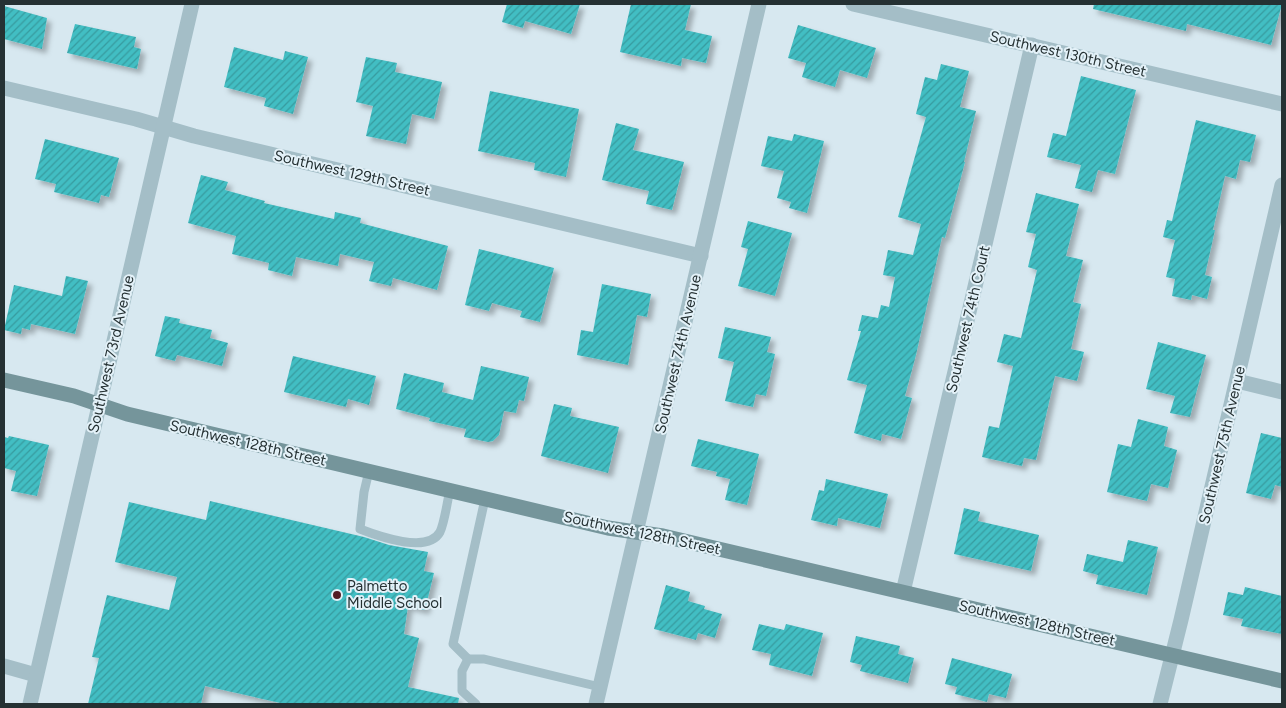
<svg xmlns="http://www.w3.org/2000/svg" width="1286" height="708" viewBox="0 0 1286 708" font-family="Figtree,sans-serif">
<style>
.building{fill:url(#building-hatch);filter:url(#shadow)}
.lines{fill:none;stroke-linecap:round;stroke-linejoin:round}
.lane{stroke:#a4bec7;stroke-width:9}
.street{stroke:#a4bec7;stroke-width:15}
.secondary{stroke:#75959b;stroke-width:15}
.poi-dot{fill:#531c24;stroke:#e3f1f8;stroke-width:2}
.labels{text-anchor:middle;stroke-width:4;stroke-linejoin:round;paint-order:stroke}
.street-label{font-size:15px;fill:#253133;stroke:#e3f1f8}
.poi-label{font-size:15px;fill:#253133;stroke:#e3f1f8;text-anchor:start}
</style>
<defs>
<pattern id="building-hatch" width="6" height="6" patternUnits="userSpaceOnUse" patternTransform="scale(1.25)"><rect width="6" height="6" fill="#42bec3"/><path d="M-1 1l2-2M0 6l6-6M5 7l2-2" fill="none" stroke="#379b9f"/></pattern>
<filter id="shadow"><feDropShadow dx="4.5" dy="4.5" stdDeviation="2.5" flood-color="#0004"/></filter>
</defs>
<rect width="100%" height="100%" fill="#d7e8f0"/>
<g class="building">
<polygon points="507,4 580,4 571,34 525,21 523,28 502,22"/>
<polygon points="631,4 691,4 685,30 712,36 706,63 682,58 681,66 620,52"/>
<polygon points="1094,4 1282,4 1271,45 1187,24 1186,31 1093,9"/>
<polygon points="4,6 47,18 42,49 4,39"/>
<polygon points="75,24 136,37 134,47 141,49 137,69 67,53"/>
<polygon points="798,25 876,48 867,78 840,70 835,87 802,77 806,63 788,58"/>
<polygon points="234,47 283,60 285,51 308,57 293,114 264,106 266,98 224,87"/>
<polygon points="366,57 397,63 395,72 442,82 434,119 412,114 406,144 366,136 373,106 356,102"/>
<polygon points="941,64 969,71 960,107 976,111 964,162 965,162 945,238 942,237 916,355 905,396 912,398 901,439 882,434 881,441 854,433 867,385 847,380 861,331 858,331 862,315 878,318 881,305 889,307 895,277 883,275 888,250 913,255 921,224 898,217 926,117 916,114 925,77 937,80"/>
<polygon points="1081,76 1136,90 1115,174 1098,170 1092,192 1075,188 1081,165 1047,157 1053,133 1066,136"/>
<polygon points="490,91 579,109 566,177 534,170 535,163 478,151"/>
<polygon points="1196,120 1256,135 1250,162 1240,160 1236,179 1225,176 1213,230 1215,230 1205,275 1212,277 1207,299 1192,295 1191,300 1172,296 1175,279 1166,277 1175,240 1163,237 1167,220 1172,221"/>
<polygon points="616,123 639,129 633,150 684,162 672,210 646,204 649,191 602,180"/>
<polygon points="794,134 824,141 807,213 789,208 791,202 777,198 784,171 761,166 768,136 792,141"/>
<polygon points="45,139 119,158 109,197 101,195 99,203 54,192 56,184 35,179"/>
<polygon points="201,175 228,182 225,190 265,201 264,203 334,219 335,212 361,218 360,223 448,246 437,290 393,278 391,286 369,281 374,262 340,254 338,266 296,257 292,276 268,270 269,263 232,254 236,236 188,223"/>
<polygon points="1036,193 1079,204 1066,256 1083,260 1073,302 1081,304 1071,349 1084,352 1077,381 1055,376 1036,460 1024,458 1022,466 982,457 989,426 999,428 1013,366 997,362 1004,334 1021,338 1037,270 1028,267 1036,234 1026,232"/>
<polygon points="748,221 792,233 775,296 738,286 748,249 741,247"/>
<polygon points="479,249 554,268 540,322 520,317 522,311 492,303 489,311 465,305"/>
<polygon points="66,276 88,281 75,334 31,324 30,330 22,328 21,334 4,330 14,285 62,296"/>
<polygon points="602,284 651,294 647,317 637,315 628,365 577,355 581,330 593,332"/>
<polygon points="165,316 180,319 179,323 212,330 210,338 228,343 222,366 177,355 175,361 155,356"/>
<polygon points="725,327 771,337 767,352 775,354 766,396 756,394 753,407 725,401 734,362 718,358"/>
<polygon points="1158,342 1206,355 1190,417 1170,413 1175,396 1146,389"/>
<polygon points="293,356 376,376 369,405 348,399 346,407 284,392"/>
<polygon points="481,366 529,377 524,401 519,400 516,413 504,411 499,435 493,441 488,442 464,437 466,429 429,421 430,418 396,409 404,373 444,383 442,392 473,400"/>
<polygon points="554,404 572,408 570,416 619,427 608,473 541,456"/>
<polygon points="1138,419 1168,427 1164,446 1177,450 1168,488 1151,484 1147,501 1107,492 1118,444 1131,447"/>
<polygon points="1261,433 1282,438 1282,487 1275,485 1271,499 1246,493"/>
<polygon points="9,436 49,445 37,496 11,491 16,471 4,468 4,437 8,438"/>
<polygon points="698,439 759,454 747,505 725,500 730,479 716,476 717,472 691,466"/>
<polygon points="826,479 888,494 880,528 838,518 837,526 811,520 819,490 824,491"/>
<polygon points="210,501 364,537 389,545 428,552 424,571 434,573 425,610 408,606 404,634 419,638 408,687 459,698 458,704 285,704 205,686 201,704 88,704 99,658 92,657 107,595 169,610 177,577 115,562 129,502 206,520"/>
<polygon points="964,508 980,512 978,521 1039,535 1031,571 954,554"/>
<polygon points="1128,540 1158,547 1147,595 1096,584 1098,575 1083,571 1087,554 1123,562"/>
<polygon points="666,585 690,592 688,601 705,606 704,609 722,614 715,638 698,633 696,640 654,629"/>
<polygon points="1245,587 1282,596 1282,634 1241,626 1243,619 1223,615 1228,592 1243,595"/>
<polygon points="759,624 784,630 786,624 823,633 812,676 769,665 771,654 752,650"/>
<polygon points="856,636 900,646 898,654 914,658 908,683 860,671 862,665 850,662"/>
<polygon points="952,658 1012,674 1006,698 989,694 987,702 955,694 957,687 945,684"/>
</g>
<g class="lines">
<g class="lane">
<path d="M369,471L364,492L360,529C378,536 428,554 440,532C445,521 447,502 450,490"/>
<polyline points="468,659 453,644 485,499"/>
<polyline points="476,704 462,691 462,671 468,659 484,659 600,687"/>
</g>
<g class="street">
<polyline points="853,4 1282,104"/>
<polyline points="4,88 136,119 194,136 701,256"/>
<polyline points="1237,381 1282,392"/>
<polyline points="903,592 1032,45"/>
<polyline points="4,666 36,675"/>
<polyline points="30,704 192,4"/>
<polyline points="596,704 759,4"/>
<polyline points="1160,704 1181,620 1282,185"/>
</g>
<polyline class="secondary" points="4,380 74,396 127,414 608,528 663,536 1282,681"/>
</g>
<circle class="poi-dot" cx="337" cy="595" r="5"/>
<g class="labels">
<g class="street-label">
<text transform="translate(1068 54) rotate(13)" y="5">Southwest 130th Street</text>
<text transform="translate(352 173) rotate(13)" y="5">Southwest 129th Street</text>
<text transform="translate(968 319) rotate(-77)" y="5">Southwest 74th Court</text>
<text transform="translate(111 354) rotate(-77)" y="5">Southwest 73rd Avenue</text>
<text transform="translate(678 354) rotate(-77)" y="5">Southwest 74th Avenue</text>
<text transform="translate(248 443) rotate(13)" y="5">Southwest 128th Street</text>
<text transform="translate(1222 445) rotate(-77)" y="5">Southwest 75th Avenue</text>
<text transform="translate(642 533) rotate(12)" y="5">Southwest 128th Street</text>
<text transform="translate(1037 623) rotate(13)" y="5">Southwest 128th Street</text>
</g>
<g class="poi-label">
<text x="347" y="591">Palmetto<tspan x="347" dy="17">Middle School</tspan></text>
</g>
</g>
<rect width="1286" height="708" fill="none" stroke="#253133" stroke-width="10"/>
</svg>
